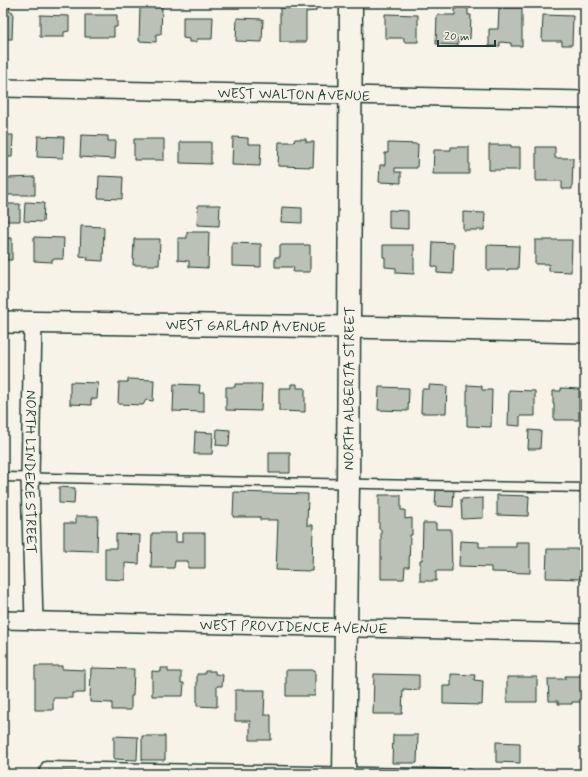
<svg xmlns="http://www.w3.org/2000/svg" width="588" height="777" font-family="Mynerve,sans-serif">
<style>
.building{fill:#bbc1b6;stroke:#1f3d34}
.lines{fill:none;stroke-linecap:round;stroke-linejoin:round}
.service-casing{stroke:#1f3d34;stroke-width:11}
.minor-casing{stroke:#1f3d34;stroke-width:20}
.tertiary-casing{stroke:#1f3d34;stroke-width:24}
.secondary-casing{stroke:#1f3d34;stroke-width:25}
.service{stroke:#f7f3e8;stroke-width:8}
.minor{stroke:#f7f3e8;stroke-width:17}
.tertiary{stroke:#f7f3e8;stroke-width:21}
.secondary{stroke:#f7f3e8;stroke-width:22}
.labels{text-anchor:middle;stroke-width:4;stroke-linejoin:round;paint-order:stroke}
.street-label{font-size:14px;fill:#1f3d34;stroke:#f7f3e8}
</style>
<rect width="100%" height="100%" fill="#f7f3e8"/>
<filter id="ink" filterUnits="userSpaceOnUse"><feTurbulence type="fractalNoise" baseFrequency=".025" numOctaves="2"/><feDisplacementMap in="SourceGraphic" scale="8" xChannelSelector="R" yChannelSelector="G"/><feConvolveMatrix kernelMatrix="1 2 1 2 8 2 1 2 1" color-interpolation-filters="sRGB"/></filter>
<g filter="url(#ink)">
<path class="building" d="M3 3H10L9 11 13 12 12 39H3Z
M298 3H316V11L306 12V42H280V8H298Z
M140 7H162L161 34H156V42L139 41Z
M455 7 468 8V15H471L470 39 458 38V45L436 44 437 15H455Z
M499 8H522V46H511V43L500 42V46H489V29H498Z
M385 14 418 15V42H404V38H385Z
M40 15 69 16V31L64 32V37H40Z
M85 15H117V27H114V37H85Z
M543 15 573 16 572 45H562V41H542Z
M183 17H213L212 39H197V42H189V39L183 38Z
M237 18 263 19 262 42 236 41Z
M3 135H13L12 157H3Z
M81 135 108 136V141H116L115 159 80 157Z
M38 136 64 137 63 158 37 157Z
M233 137 248 138V144H261L260 166 232 165Z
M134 139H164V160H134Z
M295 139H306V142H314L313 167 278 166 279 142H294Z
M180 142H211V164L180 163Z
M388 143 418 144 417 168H395V172H401V183L379 182 380 165H385V153H388Z
M489 145H511V147H520V170H489Z
M451 147H469V174H433L434 150H451Z
M536 147H555V158H573L572 189H562V181H536Z
M99 176 123 177 122 199 98 198Z
M35 177V195H7V178Z
M25 202 44 203 43 222 24 221Z
M5 204H20V221H6Z
M198 205H220L219 226 197 225Z
M282 207 302 208V223L281 222Z
M389 210 408 211V229L389 228Z
M463 212 485 213 484 230H463Z
M81 226 104 227 103 261 87 260 88 257 80 256Z
M187 232H209L208 268 189 267V261L178 260V238H187Z
M34 237 64 238 63 259H52V262L34 261Z
M3 238H12V260H3Z
M134 239H160L159 265H133Z
M535 240H572L571 272 549 271V264H535Z
M433 242 454 243 453 274 437 273V267L432 266Z
M232 243 261 244V267L232 266Z
M280 245H310V272H293L294 267H275V257H280Z
M383 245H414V274L396 273V268L385 267V257H383Z
M487 245 519 246 518 269H508V270H487Z
M128 379 154 380 153 401 146 400 143 405 118 404 119 382H128Z
M70 382 98 383 97 399H91V405L70 404Z
M174 384 200 385 199 393H204V412L173 411Z
M235 384H262L261 411 226 410V387H235Z
M291 384H297V388H305V412L279 411V388H291Z
M429 385 447 386 446 413H421L422 389H429Z
M467 385 482 386V390H492L491 427 467 426Z
M379 387 409 388 408 411 378 410Z
M561 388 579 389V420H554V404H553V391H561Z
M509 390 535 391V416H520V426L508 425Z
M217 429 230 430 229 446 216 445Z
M529 430 541 431 540 449H528Z
M195 432 213 433 212 454H194Z
M269 452H290V473H269Z
M59 487 75 488 74 504 59 503Z
M436 490H454L453 507 435 506Z
M234 492 308 494 307 525H313L312 571 276 570 278 520H260V517H233Z
M379 495H401V510H405V519L412 518V535H410L409 567H405L404 579H381V529H379Z
M497 495 529 496 528 516 497 515Z
M483 498V518L462 519 461 499Z
M76 516H98L97 551 64 550V523H76Z
M423 523H436V529H451L452 571H436V581H420V560H422Z
M152 533H176V542H182V533H205V568H188V561H175L174 568H151Z
M116 534 140 535 139 564 125 563V580L105 579V548H116Z
M3 539H5L4 564H3Z
M460 541 479 542V547H516V542H530V573L491 572V567L459 566Z
M547 549H581V579L546 578Z
M35 666H62V669L85 670V693H72V698H53V710H35Z
M91 668 134 669 133 696H131V710H112V703L90 702Z
M161 668H168V672H181V683H184L183 696H152V671L161 672Z
M286 670H315V696H286Z
M205 671H215V674L223 675 222 686H217V707L197 706V674H205Z
M374 674 419 675V690L403 689 402 714H373Z
M451 674 475 675 474 680 483 681 482 705 443 704V686H451Z
M565 676H585V702H572V704H558V701H549L548 679H565Z
M507 677H537V702H507Z
M235 690H265L264 715H271V740H250V721H235Z
M393 735H418L417 763H392Z
M114 736 138 737 137 760 114 759Z
M142 736H165V760H142Z
M496 742 520 743V763L496 762Z"/>
<g class="lines">
<g class="service-casing">
<path id="service" d="M3 477 585 488
M43 774 46 766 470 774"/>
</g>
<g class="minor-casing">
<g id="minor">
<path id="s1" d="M3 88 585 100"/>
<path id="s2" d="M33 322 30 478 34 621"/>
<path id="s3" d="M3 620 585 633"/>
</g>
</g>
<g class="tertiary-casing">
<g id="tertiary">
<path id="s4" d="M3 322 349 327 585 332"/>
</g>
</g>
<g class="secondary-casing">
<g id="secondary">
<path id="s5" d="M344 774 348 484 351 3"/>
</g>
</g>
<use href="#service" class="service"/>
<use href="#minor" class="minor"/>
<use href="#tertiary" class="tertiary"/>
<use href="#secondary" class="secondary"/>
</g>
</g>
<g class="labels">
<g class="street-label">
<text dy="5" stroke="none"><textPath href="#s1" startOffset="291">WEST WALTON AVENUE</textPath></text>
<text dy="5" stroke="none"><textPath href="#s4" startOffset="243">WEST GARLAND AVENUE</textPath></text>
<text dy="5" stroke="none"><textPath href="#s5" startOffset="386">NORTH ALBERTA STREET</textPath></text>
<text dy="5" stroke="none"><textPath href="#s2" startOffset="150">NORTH LINDEKE STREET</textPath></text>
<text dy="5" stroke="none"><textPath href="#s3" startOffset="291">WEST PROVIDENCE AVENUE</textPath></text>
</g>
</g>
<rect width="588" height="777" fill="none" stroke="#f7f3e8" stroke-width="16"/>
<rect x="8" y="8" width="572" height="761" fill="none" stroke="#1f3d34" stroke-width="1.5" filter="url(#ink)"/>
<path d="M438 40v6h57v-6" fill="none" stroke="#1f3d34" stroke-width="2"/>
<text x="444" y="40" font-size="12" fill="#1f3d34" stroke="#f7f3e8" stroke-width="3" paint-order="stroke">20 m</text>
</svg>
